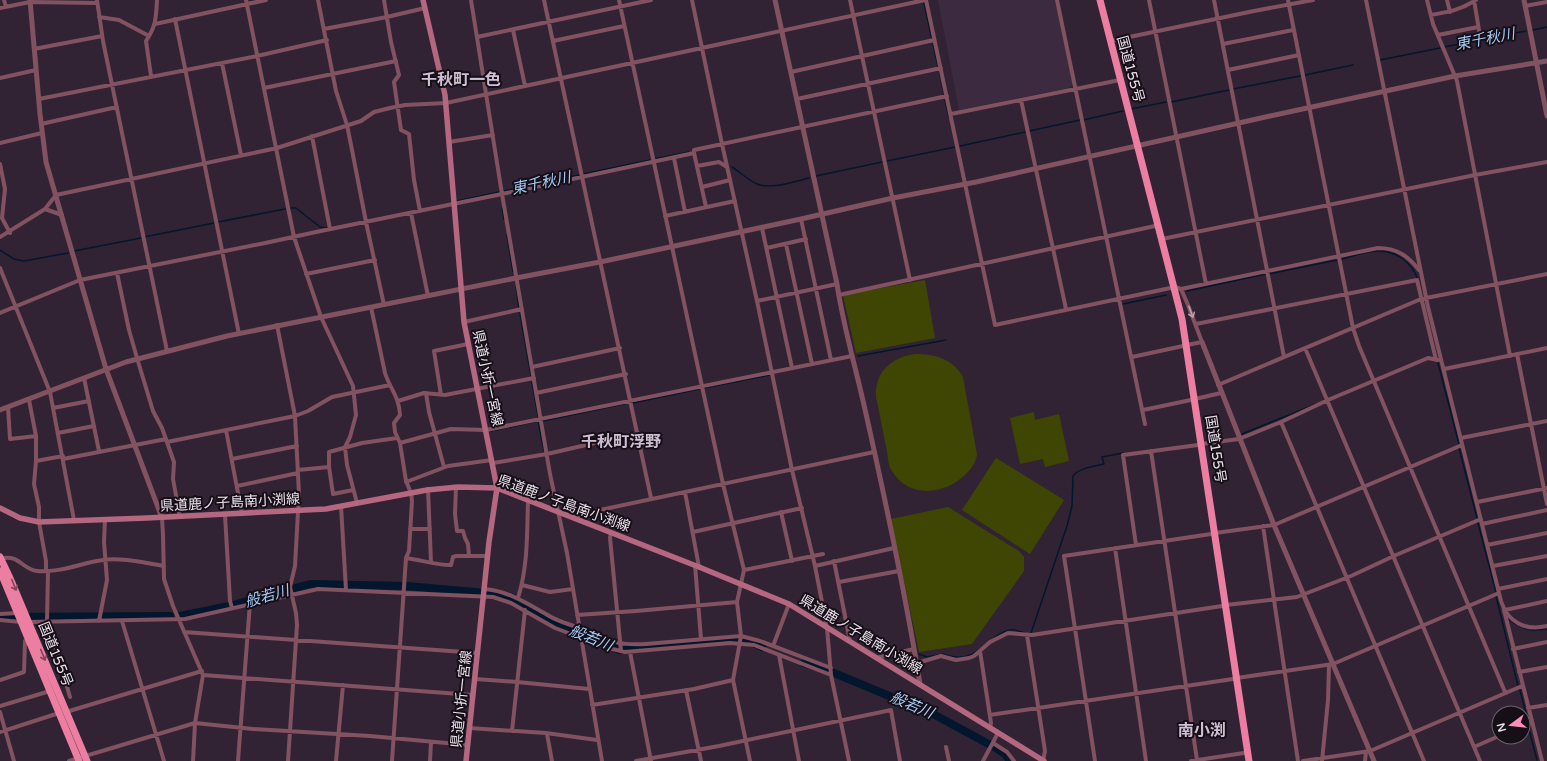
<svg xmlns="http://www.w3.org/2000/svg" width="1547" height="761" font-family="'Varela Round','Noto Sans JP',sans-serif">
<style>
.built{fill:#3c2a41}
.grass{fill:#3f4604}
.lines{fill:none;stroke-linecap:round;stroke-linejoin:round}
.stream{stroke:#02172e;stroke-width:1.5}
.river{stroke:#02172e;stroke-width:8}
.minor{stroke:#825260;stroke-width:4}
.tertiary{stroke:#825260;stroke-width:5}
.secondary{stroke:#b4677f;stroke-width:5.5}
.trunk{stroke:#eb7ea1;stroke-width:7}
.oneway{stroke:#bba0ad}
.oneway2{stroke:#80465c}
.labels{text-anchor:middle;stroke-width:4;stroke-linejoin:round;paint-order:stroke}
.street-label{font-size:14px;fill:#eae0ec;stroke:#160f17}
.water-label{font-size:15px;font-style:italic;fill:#a5cbf5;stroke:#160f17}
.quarter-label{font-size:16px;font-weight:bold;fill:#d0bed4;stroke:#160f17}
</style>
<rect width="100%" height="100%" fill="#312334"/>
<path class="built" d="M938 0H1055L1073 84 1068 88 959 110Z"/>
<path class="grass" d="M925 280 935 338 856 353 843 295Z
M915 354C935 354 953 359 963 377L977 454C976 462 972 468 966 474 945 495 909 499 892 471 888 466 888 457 887 451 883 433 880 415 876 397 875 371 891 358 915 354Z
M1034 412 1035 420 1059 414 1069 461 1045 467 1043 459 1020 464 1010 418Z
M996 458 1064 500 1030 554 962 510Z
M948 507 1019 551 1024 557V571L972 644 919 652 891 519Z"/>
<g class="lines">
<path class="stream" d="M924 3 932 39
M1533 30 1547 27
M933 44 938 66
M1444 47 1526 31
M1380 60 1440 48
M939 70 944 94
M1305 75 1353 65
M1233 89 1300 76
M945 100 949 117
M1171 102 1229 90
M1131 109 1166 102
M1083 120 1123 111
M1029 131 1080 120
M960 146 1025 132
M654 159 689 152
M887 161 955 147
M732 167C740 172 748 180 757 184 771 190 796 181 809 178
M583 174 650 160
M816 176 882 162
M503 191 579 175
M457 201 499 192
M289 208H296L320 227 327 228
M502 208 504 219
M218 222 285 209
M507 235 513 272
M144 237 214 223
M0 250 14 259 24 261 68 253
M74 251 141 238
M1342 259C1353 256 1366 251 1378 251 1396 251 1412 262 1418 280
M1269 274 1337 260
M516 287 519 308
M1187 291 1266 274
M1123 304 1166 295
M520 313 531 376
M858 356 946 340
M1438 363 1459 444
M532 382 538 416
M704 388 770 375
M633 403 699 389
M543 421 628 403
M491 431 538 421 544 451
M1242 434 1316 404
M1459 448 1477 518
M1478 523 1496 592
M1496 596 1518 686
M1508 619C1522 629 1530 632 1547 629
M1031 633 1067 526 1072 506 1073 476C1079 468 1094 466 1104 464L1102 457 1123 453
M919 654 927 657 938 655
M942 654C948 655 955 658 961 657 979 657 992 633 1010 630 1014 629 1021 632 1025 633
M1520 690 1528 722
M1528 726 1537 760"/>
<path class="river" d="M180 616 229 606 310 584 407 586 497 594 511 597 560 626 619 650 730 640 751 642 762 647
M0 617 170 616
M804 663 834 673 935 715 996 748 1006 755 1010 761"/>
<path class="minor" d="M4 0 6 7
M97 0 103 41 167 351
M246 0 294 237 321 317 353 386 356 415 350 437 345 447 347 465 357 503
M318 0 336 91 347 125 352 150 366 222 384 305
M384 0 391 42 399 75 394 82 401 130 409 134 414 180 420 211
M471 0 502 194 550 474 567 553 602 761
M544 0 651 498
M619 0 723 484 744 570 737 602 741 636 733 680 750 761
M692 0 722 144 757 301 792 470 815 566 827 628 831 675 849 761
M850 0 910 280
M926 0 995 325 1175 287 1181 289 1188 305 1202 342 1187 345
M1057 0 1145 424
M1149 0 1206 284
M1214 0 1284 357
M1288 0 1353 328 1359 346 1505 692
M1366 0 1428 307 1501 601C1508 623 1526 631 1547 626
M1427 0 1433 24 1457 81 1510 356
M1447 0 1450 12
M1474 0 1480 36
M1525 6 1547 2
M0 8 30 2 97 3
M1431 15C1449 12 1460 10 1476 0
M99 17 119 20 149 36
M175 19 239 334
M155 24 266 0
M324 29 387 17 425 8
M513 30 525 86
M1438 35 1478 27
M477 37 651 0
M553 41 624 26
M1110 41 1254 11 1313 0
M1223 44 1293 30
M34 49 102 36
M222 63 241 155
M1228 70 1299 55
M791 72 934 40
M151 76 146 41C156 26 156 18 157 0
M0 78 36 70
M264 88 396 61
M39 99 257 56 327 40
M797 99 941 68
M1021 100 1066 309
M951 114 1120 80
M41 124 117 107
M312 136 330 229
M449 142 493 135
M0 143 42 133
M694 153 706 207
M674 158 685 212
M0 164 5 189 2 218 10 233
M697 166 719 162 727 167
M702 187 730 180
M45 209 62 215
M411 213 428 296
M665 216 735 201
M801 219 831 360
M762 228 792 368
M0 237 45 209 56 195 277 148 361 121 374 112 390 108 405 105 446 103 925 0
M1162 239 1475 175 1547 162
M786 244 812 364
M767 248 806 239
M0 268 50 392 74 520
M117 273 129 330 137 358 153 411 162 428 174 462 173 479 180 517
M306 274 375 260
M1181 289 1378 248C1397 248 1408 256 1419 270
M839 295 1155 226
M757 301 837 284
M371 307 385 373C390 389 399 396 400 415L394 423 395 432 400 443 406 481 411 493 412 501 409 551 406 558 392 761
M0 313 80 280 270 242 316 232 502 194 694 153V150L947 96
M464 322 522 309
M1196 324 1417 280 1436 360
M277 325 295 416 299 494 295 566 290 587 296 613 297 625 288 761
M1305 348 1480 761
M1517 354 1547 504
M1132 357 1183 346
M532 367 620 348
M1444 369 1547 348
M84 378 99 451
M1218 385 1421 299 1547 274
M426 393 429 412 444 467
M536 393 626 374
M441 395 434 351 468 344
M1195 399 1221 393
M29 400 36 436V461L34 484 39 507V522L46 561V571
M398 401 424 393 445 395 534 378
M8 407 10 439 36 436
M53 408 89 401
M1143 410 1191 400
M1281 422 1424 761
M226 430 242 514
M58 433 94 426
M1461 438 1547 421
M167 442 295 416 308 411 332 397 390 385
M400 443 451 429 486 430 852 356
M1201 444 1239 439 1281 422 1328 400 1428 358 1438 360
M1151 451 1197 760
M63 459 166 439
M232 459 297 446
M36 461 63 456
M493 463 547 454 638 433
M298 470 329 467
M406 482 448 466 492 460
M237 486 298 473
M456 487 455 514 457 531H463L465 538 468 544 469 556
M428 489 431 562
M353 490 333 494 329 467V452L362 443 397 438
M685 492 699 567
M1477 502 1547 488
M341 506 346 590
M781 512 792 561
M225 515 230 601 232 608
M162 518 163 535 164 579 173 606 203 675 195 723 193 761
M574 518 581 514 874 452
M1482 524 1547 510
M1263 526 1298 761
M410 529H430
M693 532 802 508
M611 533 610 538 621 651
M1215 533 1274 525 1462 445
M1136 545 1123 455 1198 445
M1487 545 1547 533
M1115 548 1146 761
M406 558C421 560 436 565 451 565L453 557 456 556H488
M1 559C18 553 23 570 37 571 60 573 81 563 103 560 120 557 146 563 164 566
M834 561 850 641
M695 565 701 639
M815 566 894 548
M1493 566 1547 556
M744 570 823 554
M839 582 899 571
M522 585 550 592 573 589
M484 589C510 591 529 605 551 617 560 622 569 624 579 628 607 639 614 646 646 644L741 636 760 641 831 668
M1498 589 1547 579
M518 598C528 566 527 534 528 500
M1226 605 1297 597 1351 576 1396 555 1481 519
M1504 610 1542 761
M1505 610 1547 601
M0 614 18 613
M577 615 636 611 737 602
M0 620 21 622
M47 621 48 571
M48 621 70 697
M99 621 107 580 104 542 105 519
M122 621 164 761
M29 622 185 619 318 589 493 597 511 603 555 628 608 648 625 652 730 643 754 645 831 675
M184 632 478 653
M1027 635 1045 751 1043 761
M773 646 789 604
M1513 649 1547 642
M980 651 991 723 990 728
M630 652 651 761
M779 655 799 761
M876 658 914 649
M917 663 941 656 956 660 969 658 974 656 990 642 1008 633 1032 635 1222 606
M1519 672 1547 667
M203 675 473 695
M1237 678 1333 664 1499 593
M475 679 517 682 589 689
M0 680 24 672 25 641
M686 690 701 761
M592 705 694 689 733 680
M0 706 50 691
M1528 708 1547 705
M0 712 14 761
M66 712 202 671
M990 715 1233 679
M1523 725 1532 722
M469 728 546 733 597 740
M512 731 525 610
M0 732 59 713
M547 734 552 761
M993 743 1007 752 1014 761
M946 747 949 761
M1474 747 1499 736
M69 761 195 723 253 729 370 736 468 745
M238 761 250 603
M336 761 343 685
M430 761 431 742
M636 761 719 746 891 710 900 761
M983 761 998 733
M1095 761 1064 556 1211 534
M1191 761 1244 753
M1303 761 1370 751 1522 686
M1322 761 1328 700 1329 665
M1365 761 1366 752"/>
<path class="tertiary" d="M30 0 40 114 46 162 106 369 162 518
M775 0 837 284C843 325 855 365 864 405 885 498 905 591 920 684
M1524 0 1547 116
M1202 342 1274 525 1374 761
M0 410 126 362 227 336 516 278 600 262 801 219 893 198 976 182 1270 116 1455 76 1547 61"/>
<path class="secondary" d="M423 0 445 95 464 322 497 488 489 542 466 761
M0 508 20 518 39 522 147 518 326 509 427 490 458 487 497 488 699 567 789 604 1044 761"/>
<path class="trunk" d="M1100 0 1182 319 1249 761
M0 557 10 578 87 761
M0 571 79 761"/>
</g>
<defs><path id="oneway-shaft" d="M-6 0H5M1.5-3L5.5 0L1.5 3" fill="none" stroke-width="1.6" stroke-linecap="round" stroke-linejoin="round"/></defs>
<use class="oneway" href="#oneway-shaft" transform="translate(1191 312) rotate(70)"/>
<g class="oneway2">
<use href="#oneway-shaft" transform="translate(14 585) rotate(68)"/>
<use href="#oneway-shaft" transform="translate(43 655) rotate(68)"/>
</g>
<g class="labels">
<g class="street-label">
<text transform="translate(1131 69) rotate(75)" y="5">国道155号</text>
<text transform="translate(488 378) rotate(78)" y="5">県道小折一宮線</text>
<text transform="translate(1216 449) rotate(81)" y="5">国道155号</text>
<text transform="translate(230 502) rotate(-3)" y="5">県道鹿ノ子島南小渕線</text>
<text transform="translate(564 503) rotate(20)" y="5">県道鹿ノ子島南小渕線</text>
<text transform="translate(861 634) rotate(31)" y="5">県道鹿ノ子島南小渕線</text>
<text transform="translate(56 654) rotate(68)" y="5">国道155号</text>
<text transform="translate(461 699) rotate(-84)" y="5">県道小折一宮線</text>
</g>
<g class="water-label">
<text transform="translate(1485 39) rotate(-11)" y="5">東千秋川</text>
<text transform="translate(541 183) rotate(-12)" y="5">東千秋川</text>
<text transform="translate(267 596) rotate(-16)" y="5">般若川</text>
<text transform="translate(591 638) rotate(22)" y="5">般若川</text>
<text transform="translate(912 705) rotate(23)" y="5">般若川</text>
</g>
<g class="quarter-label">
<text x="461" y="85">千秋町一色</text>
<text x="621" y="447">千秋町浮野</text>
<text x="1202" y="736">南小渕</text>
</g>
</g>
<g transform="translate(1511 725) rotate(255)"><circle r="19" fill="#160f17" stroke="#6b636c"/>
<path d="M0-3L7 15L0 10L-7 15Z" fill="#ff8eba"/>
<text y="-6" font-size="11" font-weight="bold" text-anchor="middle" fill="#eae0ec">N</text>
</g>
</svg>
